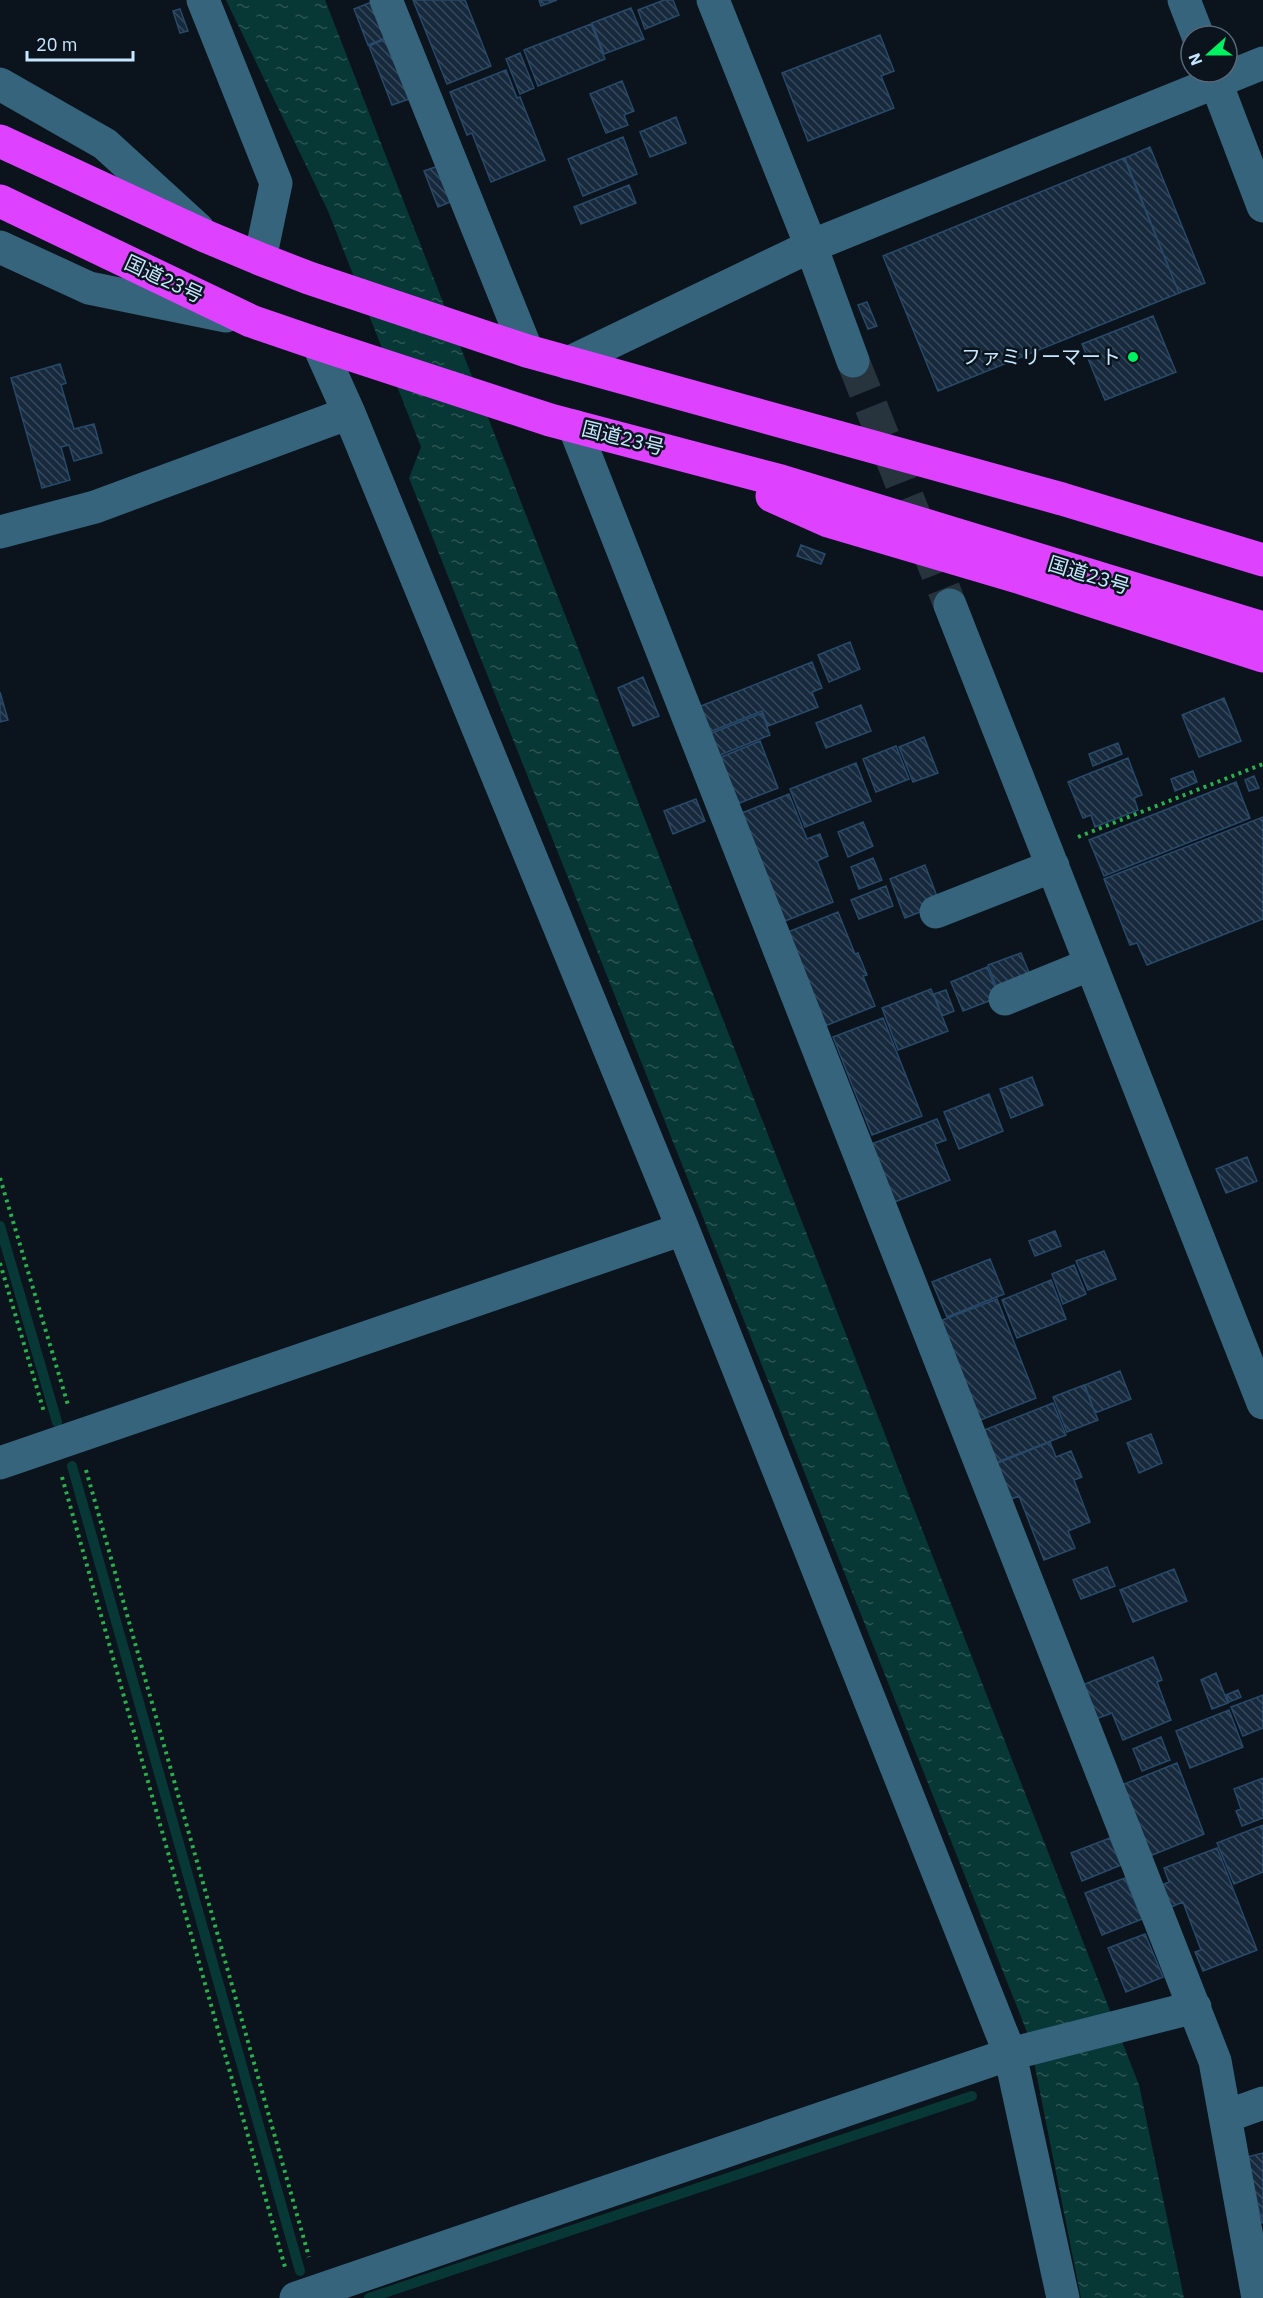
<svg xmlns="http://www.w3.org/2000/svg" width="1263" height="2298" font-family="'IBM Plex Sans','Noto Sans JP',sans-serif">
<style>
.water{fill:url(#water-ripples)}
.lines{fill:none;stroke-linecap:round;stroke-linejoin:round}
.stream{stroke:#083835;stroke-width:10}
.building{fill:url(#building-back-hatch);stroke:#284969;stroke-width:1.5}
.minor-tunnel{stroke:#27343e;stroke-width:33;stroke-dasharray:33 16;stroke-linecap:butt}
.path{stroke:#2bae4b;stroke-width:4;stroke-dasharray:3 4.5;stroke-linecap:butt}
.minor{stroke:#35647c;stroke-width:33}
.highway{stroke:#de41ff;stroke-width:33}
.poi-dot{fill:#00f161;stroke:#0b141c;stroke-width:2}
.labels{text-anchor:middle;stroke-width:5;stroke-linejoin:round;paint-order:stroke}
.street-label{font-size:20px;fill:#c6e7ff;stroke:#0b141c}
.poi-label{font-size:20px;fill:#c6e7ff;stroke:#0b141c;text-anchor:end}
</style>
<defs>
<pattern id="water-ripples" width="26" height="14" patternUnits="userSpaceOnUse" patternTransform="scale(1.5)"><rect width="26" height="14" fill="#083835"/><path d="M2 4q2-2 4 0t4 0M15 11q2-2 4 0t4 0" fill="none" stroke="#2a5553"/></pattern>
<pattern id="building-back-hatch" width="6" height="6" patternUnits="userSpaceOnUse" patternTransform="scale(1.5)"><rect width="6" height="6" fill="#172a3d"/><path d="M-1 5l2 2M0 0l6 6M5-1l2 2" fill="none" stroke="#37495a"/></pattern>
</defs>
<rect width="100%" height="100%" fill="#0b141c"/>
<path class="water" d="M226 0H325L1139 2085 1184 2298H1081L1029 2037 409 478 421 447 328 211Z"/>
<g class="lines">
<path class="stream" d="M0 1226 57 1422
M72 1466 300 2271
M369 2298 972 2096"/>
</g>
<path class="building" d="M413 0H465L491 66 447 84Z
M539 0H557L541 6Z
M664 0H673L679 15 645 29 638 10Z
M374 1 388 37 368 45 354 9Z
M631 8 644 39 604 54 592 23Z
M180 9 188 31 180 33 173 11Z
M591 24 605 59 538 86 524 50Z
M880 35 894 71 881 76 894 108 808 141 782 73Z
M388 38 412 98 392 105 369 46Z
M520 53 534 88 520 94 506 59Z
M506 70 517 98 520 97 545 160 491 182 472 133 467 135 450 92Z
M622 81 634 111 624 115 628 125 606 133 590 94Z
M676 117 686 143 650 157 640 132Z
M623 137 637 174 583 196 568 159Z
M1150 147 1205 283 1179 293 1125 158Z
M1124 158 1179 293 938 391 883 256Z
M441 165 455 200 438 207 424 171Z
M629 185 636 203 581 224 574 207Z
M867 302 877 326 868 329 858 305Z
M1153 316 1176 372 1105 400 1082 344Z
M60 364 66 383 61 385 74 429 94 424 102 453 74 461 69 445 61 447 70 480 42 488 11 378Z
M801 545 825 554 821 564 797 556Z
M850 642 860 669 829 682 818 655Z
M812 662 822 688 812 692 818 707 768 726 762 711 707 733 696 708Z
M643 677 659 716 633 726 618 688Z
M0 692 8 720 0 722Z
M1224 698 1241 741 1199 757 1182 715Z
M861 705 871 731 826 748 816 723Z
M762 713 770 735 715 757 707 735Z
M924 737 938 773 913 782 899 747Z
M760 741 778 788 737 804 719 758Z
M1118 743 1122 754 1093 766 1089 754Z
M896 746 909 779 876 792 863 759Z
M1128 758 1142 795 1134 798 1138 810 1095 827 1091 815 1083 818 1068 782Z
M856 763 871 801 805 827 790 789Z
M1193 771 1197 782 1175 791 1171 779Z
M1254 776 1259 788 1249 791 1245 780Z
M1236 782 1250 818 1104 876 1089 840Z
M789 794 807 839 820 834 828 856 817 861 833 902 780 923 737 815Z
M696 799 705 821 673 834 664 811Z
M1263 817V919L1147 965 1137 943 1130 945 1104 879Z
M863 822 873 846 848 857 838 832Z
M873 858 882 880 859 889 851 867Z
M925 865 940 904 905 918 890 879Z
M886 886 893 906 859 919 851 900Z
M838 912 855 954 858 953 867 975 863 976 875 1006 820 1028 783 934Z
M1021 953 1030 975 997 988 988 965Z
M987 967 999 997 963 1011 951 982Z
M931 989 948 1031 898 1050 882 1008Z
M946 990 954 1011 942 1016 934 994Z
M883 1018 922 1116 872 1135 833 1037Z
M1032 1077 1043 1105 1011 1118 1000 1089Z
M989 1094 1003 1131 959 1149 944 1112Z
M937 1119 946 1140 935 1144 950 1180 892 1203 869 1145Z
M1247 1157 1257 1181 1226 1193 1216 1169Z
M1055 1231 1061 1246 1035 1256 1029 1241Z
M1104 1251 1116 1279 1088 1290 1076 1261Z
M990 1259 1004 1294 947 1317 932 1282Z
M1074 1265 1086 1294 1063 1304 1052 1274Z
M1051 1280 1066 1319 1017 1338 1002 1300Z
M997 1299 1036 1398 978 1421 935 1323Z
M1120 1371 1131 1399 1095 1413 1085 1385Z
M1084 1385 1098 1420 1067 1432 1053 1397Z
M1053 1403 1066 1435 995 1463 982 1431Z
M1151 1434 1162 1463 1139 1473 1127 1443Z
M1050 1442 1056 1457 1071 1451 1082 1477 1074 1480 1090 1522 1068 1531 1075 1548 1044 1560 1019 1496 1006 1501 993 1465Z
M1107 1567 1115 1586 1081 1599 1073 1580Z
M1174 1569 1187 1601 1133 1622 1120 1590Z
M1153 1657 1162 1680 1157 1682 1171 1720 1123 1740 1112 1713 1093 1720 1080 1686Z
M1216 1673 1228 1703 1212 1709 1201 1680Z
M1238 1690 1241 1697 1229 1702 1226 1695Z
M1263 1695V1728L1243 1736 1231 1707Z
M1229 1710 1243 1747 1190 1768 1176 1731Z
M1161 1737 1170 1760 1142 1771 1133 1749Z
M1177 1763 1204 1834 1150 1856 1122 1785Z
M1263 1778V1818L1242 1826 1236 1811 1241 1809 1234 1789Z
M1263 1825V1872L1234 1884 1217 1843Z
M1110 1838 1121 1865 1082 1881 1071 1853Z
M1217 1848 1257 1950 1203 1971 1195 1952 1201 1950 1183 1902 1171 1907 1162 1885 1169 1882 1164 1868Z
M1125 1878 1142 1919 1102 1935 1085 1893Z
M1145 1934 1163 1977 1126 1992 1108 1948Z
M1263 2153V2223H1262L1247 2157Z"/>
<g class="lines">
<path class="minor-tunnel" d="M853 361 950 605"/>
<path class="path" d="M1078 837 1263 764
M0 1178 68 1405
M0 1263 44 1412
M86 1470 309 2257
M62 1477 285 2267"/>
<path class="minor" d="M203 0 276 183 260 259
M386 0 527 351
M713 0 811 246 853 361
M1184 0 1198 36
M1212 72 1263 206
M0 84 105 144 198 229
M0 247 89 288 226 316
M318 344 349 413 683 1229 1010 2054 1063 2298
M568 363 811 246 1263 63
M574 426 1215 2061 1258 2298
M0 532 95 507 349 413
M950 605 1263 1403
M936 912 1053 866
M1005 999 1091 964
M0 1463 683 1229
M1227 2116 1263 2103
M296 2298 1010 2054 1195 2007"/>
<path class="highway" d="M0 141 205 236 260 259 309 278 527 351 1062 499 1263 560
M0 201 251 321 318 344 550 420 781 481 1263 628
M772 496 828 521 1021 578 1263 656"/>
</g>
<circle class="poi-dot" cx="1133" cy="357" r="6"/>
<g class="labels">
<g class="street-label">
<text transform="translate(164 279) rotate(25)" y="7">国道23号</text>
<text transform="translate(623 438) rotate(14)" y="7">国道23号</text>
<text transform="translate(1089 575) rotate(17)" y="7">国道23号</text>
</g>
<g class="poi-label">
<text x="1121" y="364">ファミリーマート</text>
</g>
</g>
<g transform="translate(1209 54) rotate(249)"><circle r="28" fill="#0b141c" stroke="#566877" stroke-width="1.5"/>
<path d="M0-4.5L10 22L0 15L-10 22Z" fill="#00f161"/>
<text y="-9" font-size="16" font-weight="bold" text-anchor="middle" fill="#c6e7ff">N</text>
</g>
<path d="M27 51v9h106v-9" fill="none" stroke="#c6e7ff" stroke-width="3"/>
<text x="36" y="51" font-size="18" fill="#c6e7ff" stroke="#0b141c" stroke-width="4.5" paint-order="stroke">20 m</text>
</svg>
